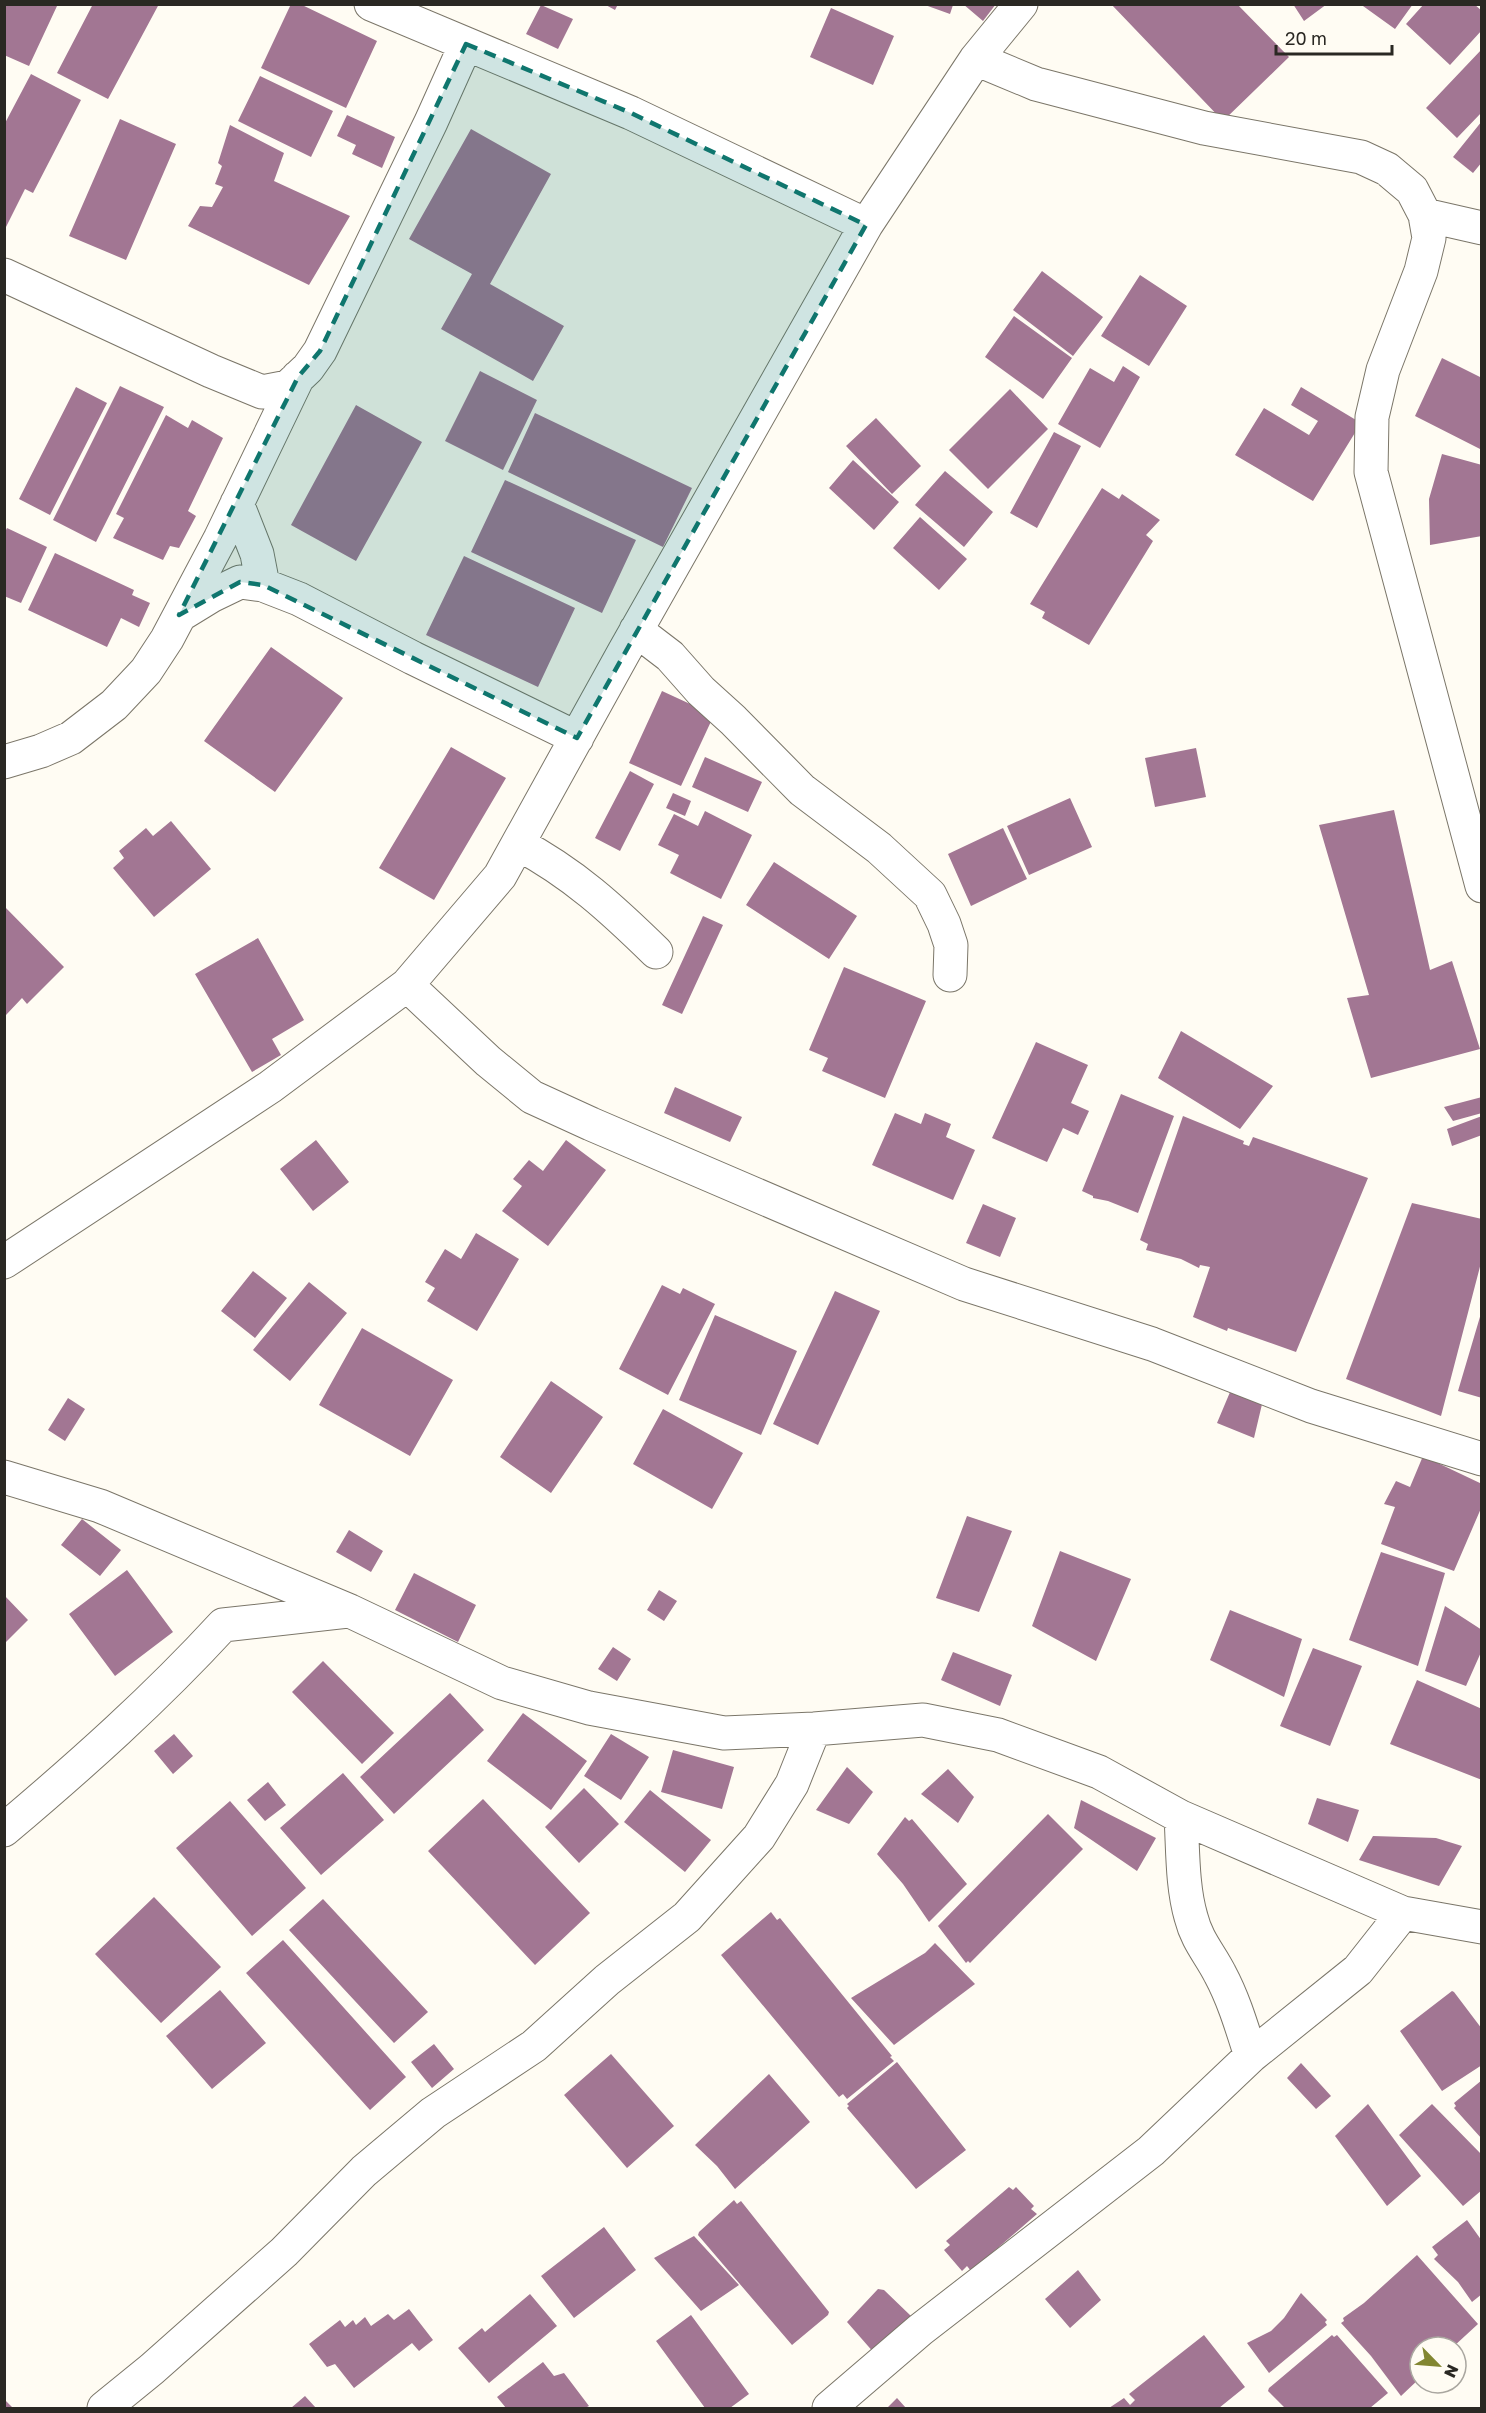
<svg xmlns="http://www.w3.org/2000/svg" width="1486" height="2413" font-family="'Golos Text',sans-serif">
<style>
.building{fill:#a27693}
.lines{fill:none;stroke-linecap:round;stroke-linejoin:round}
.street-casing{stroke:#7b7669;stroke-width:35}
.street{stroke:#fff;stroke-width:33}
.marked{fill:#0f766e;fill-opacity:0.2;stroke:#0f766e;stroke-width:4.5;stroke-dasharray:12 8;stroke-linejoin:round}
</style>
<rect width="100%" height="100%" fill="#fffcf3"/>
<path class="building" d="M4 4 57 6 29 66 4 55Z
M93 4H159L108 99 57 73Z
M291 4H300L377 41 346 108 261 68Z
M604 4H618L615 10Z
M963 4H996L983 21Z
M1111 4H1237L1289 57 1223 121Z
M1293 4H1327L1304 21Z
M1365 4H1413L1395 29 1363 6Z
M1424 4H1474L1482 11V30L1450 65 1406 24Z
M541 5 573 19 558 49 526 34Z
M925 5H953L950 14Z
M831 8 894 36 873 85 810 57Z
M1482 49V112L1457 138 1426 108Z
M31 74 81 100 33 193 25 189 4 231V125Z
M260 76 333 111 311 157 238 121Z
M347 115 395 137 382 168 352 154 356 145 337 136Z
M120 119 176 144 126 260 69 236Z
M1482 121V162L1473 173 1453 157Z
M230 125 284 153 274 181 350 216 309 285 188 226 200 206 212 207 223 187 215 184 222 166 218 163Z
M471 129 551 174 490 284 564 326 533 381 441 329 472 274 409 239Z
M1042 271 1103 317 1073 356 1013 310Z
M1140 275 1187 306 1149 366 1101 336Z
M1014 316 1072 358 1043 399 985 357Z
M1442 358 1482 378V450L1415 416Z
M1123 366 1140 377 1100 448 1058 424 1090 368 1114 382Z
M480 371 537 400 503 470 445 441Z
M120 386 164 407 96 542 53 520Z
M76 387 107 403 50 515 19 499Z
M1301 387 1361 423 1313 501 1235 455 1264 408 1309 435 1318 421 1291 405Z
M1010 389 1048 429 988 489 949 450Z
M356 405 422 442 356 561 291 525Z
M535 413 692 488 663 547 508 472Z
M166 415 188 428 192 420 223 438 188 511 196 516 179 548 170 546 163 560 113 538 124 518 116 514Z
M876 418 921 466 892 494 846 446Z
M1054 432 1081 446 1037 528 1010 513Z
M1442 454 1482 465V536L1430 545 1429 499Z
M853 460 899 502 874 530 829 488Z
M945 471 993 512 964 547 915 505Z
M505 480 636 540 602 613 471 552Z
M1102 488 1119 499 1122 494 1160 520 1146 535 1153 541 1089 645 1042 618 1045 612 1030 604Z
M920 517 967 559 939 590 893 548Z
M7 528 47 547 21 603 4 596V534Z
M55 553 134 590 132 595 150 603 139 627 121 618 107 647 28 610Z
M464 556 575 608 538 687 426 635Z
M271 647 343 698 275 792 204 741Z
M662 691 714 715 681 786 629 763Z
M451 747 506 778 434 900 379 868Z
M1196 748 1206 797 1155 807 1145 758Z
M705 757 762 782 748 812 692 787Z
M630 771 654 784 620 851 595 838Z
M673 793 691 801 685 816 666 808Z
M1070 798 1092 847 1029 875 1007 826Z
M1394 810 1430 970 1452 961 1480 1049 1371 1078 1347 998 1369 995 1319 825Z
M705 811 752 835 721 899 670 873 679 855 658 845 674 814 698 826Z
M171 821 211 869 154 917 113 868 124 858 119 851 146 828 153 836Z
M1003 828 1027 879 971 906 948 854Z
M774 862 857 916 829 959 746 905Z
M4 906 64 967 27 1004 22 998 6 1015Z
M703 916 723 925 682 1014 662 1005Z
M258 938 304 1020 272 1039 281 1055 252 1072 195 974Z
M844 967 926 1001 885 1098 822 1071 828 1058 809 1050Z
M1181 1031 1273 1086 1240 1129 1158 1078Z
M1036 1042 1088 1065 1071 1103 1089 1111 1078 1135 1063 1128 1047 1162 992 1138Z
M675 1087 742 1117 730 1142 664 1113Z
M1121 1094 1174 1116 1138 1213 1108 1201 1093 1198V1196L1082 1191Z
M1482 1097V1113L1453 1121 1444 1107Z
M895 1113 921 1124 925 1113 951 1124 946 1137 975 1150 953 1200 872 1165Z
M1183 1116 1244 1141 1243 1144 1249 1146 1253 1137 1368 1178 1296 1352 1228 1328 1227 1331 1193 1317 1210 1267 1200 1265 1199 1268 1181 1259 1146 1250 1148 1244 1140 1240Z
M1482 1116V1135L1452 1146 1447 1129Z
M316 1140 349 1182 313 1211 280 1169Z
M566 1140 606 1170 548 1246 502 1211 522 1186 513 1179 529 1160 543 1171Z
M1412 1203 1482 1219V1259L1441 1416 1346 1379Z
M983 1204 1016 1218 1000 1257 966 1243Z
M476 1233 519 1259 477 1331 427 1301 435 1288 425 1282 445 1249 461 1259Z
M253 1271 287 1298 255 1338 221 1311Z
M309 1282 347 1313 290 1381 253 1350Z
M662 1285 680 1294 683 1288 715 1304 668 1395 619 1369Z
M835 1291 880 1311 818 1445 773 1424Z
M1482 1310V1398L1458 1391Z
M715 1315 797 1351 761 1435 679 1400Z
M362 1328 453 1380 410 1456 319 1405Z
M551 1381 603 1417 551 1493 500 1457Z
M1233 1385 1263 1400 1254 1438 1217 1423Z
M68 1398 85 1409 65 1441 48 1430Z
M663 1409 743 1453 712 1509 633 1464Z
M1423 1456 1482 1484V1506L1454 1571 1381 1544 1395 1507 1384 1504 1396 1481 1410 1487Z
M967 1516 1012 1531 979 1612 936 1598Z
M82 1519 121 1550 100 1576 61 1545Z
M349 1530 383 1551 371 1572 336 1552Z
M1060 1551 1131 1579 1096 1661 1032 1626Z
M1381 1552 1445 1573 1418 1666 1349 1640Z
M127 1570 173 1632 115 1676 69 1614Z
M414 1573 476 1605 458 1642 395 1610Z
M659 1590 677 1601 664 1621 647 1610Z
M4 1595 28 1620 4 1644Z
M1445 1606 1482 1630V1650L1466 1686 1425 1671Z
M1230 1610 1302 1639 1284 1697 1210 1660Z
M613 1647 631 1659 617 1681 598 1669Z
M1313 1648 1362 1666 1330 1746 1280 1726Z
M953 1652 1012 1675 1000 1706 941 1680Z
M323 1661 394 1733 362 1764 292 1692Z
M1417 1680 1482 1709V1780L1390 1744Z
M450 1693 484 1730 394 1814 360 1777Z
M523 1713 587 1761 551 1810 487 1761Z
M174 1734 193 1756 173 1774 154 1751Z
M611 1734 649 1757 621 1800 584 1776Z
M673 1750 734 1767 722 1809 661 1792Z
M847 1767 873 1792 849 1824 816 1810Z
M948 1769 974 1797 958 1823 921 1794Z
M343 1773 384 1820 321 1875 280 1828Z
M268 1782 286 1805 265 1821 247 1800Z
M584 1788 619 1824 579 1863 545 1827Z
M650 1790 711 1840 685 1872 624 1822Z
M1317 1798 1359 1810 1348 1842 1308 1824Z
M483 1799 590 1913 535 1965 428 1851Z
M1081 1800 1156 1838 1137 1871 1074 1828Z
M230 1801 306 1888 252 1936 176 1848Z
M1048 1814 1083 1849 970 1963 968 1961 966 1963 938 1926Z
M905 1817 909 1821 912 1819 967 1884 929 1922 903 1884 877 1854Z
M1373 1836 1436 1838 1462 1846 1439 1886 1359 1860Z
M154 1897 221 1967 161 2023 95 1954Z
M323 1899 428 2012 394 2043 289 1930Z
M771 1912 777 1920 780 1918 892 2056 890 2057 894 2061 847 2099 843 2094 839 2097 721 1955Z
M283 1940 406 2077 370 2110 246 1973Z
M935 1943 975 1984 894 2045 851 1998 925 1953Z
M220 1990 266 2043 212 2089 166 2036Z
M1452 1991 1454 1992 1482 2029V2065L1442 2091 1400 2031Z
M434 2044 454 2069 432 2088 411 2062Z
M611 2054 674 2126 627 2168 564 2095Z
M897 2062 966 2150 916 2189 847 2108 849 2106 847 2104Z
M1301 2063 1331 2096 1316 2109 1287 2078Z
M769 2074 810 2122 735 2189 717 2166 695 2145Z
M1482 2080V2139L1454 2108 1456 2106 1454 2103Z
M1368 2104 1421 2176 1387 2206 1335 2136Z
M1432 2104 1482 2155V2190L1463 2206 1399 2135Z
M1009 2187 1013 2190 1016 2187 1034 2206 1031 2209 1037 2214 971 2271 967 2266 962 2271 944 2250 950 2245 946 2241Z
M734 2200 737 2204 741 2201 829 2312 828 2315 792 2345 698 2235 699 2232Z
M1467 2220 1482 2241V2294L1472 2302 1458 2282 1434 2259 1438 2255 1432 2247Z
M604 2227 636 2270 574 2318 541 2276Z
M694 2236 739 2285 701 2311 654 2258Z
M1417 2255 1478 2324 1453 2347H1420V2378L1401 2396 1371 2356 1341 2323 1344 2321 1343 2318 1364 2303Z
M1078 2270 1101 2300 1070 2328 1045 2299Z
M878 2289 884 2290 911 2316 875 2354 847 2322Z
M1301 2293 1327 2320 1325 2322 1327 2325 1269 2373 1247 2343 1271 2331 1284 2318Z
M530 2294 557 2326 489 2383 458 2348 482 2328 485 2332Z
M409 2309 433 2340 419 2351 412 2343 354 2388 335 2364 327 2367 309 2344 340 2320 345 2327 353 2320 356 2325 365 2317 371 2326 388 2314 394 2320Z
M691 2315 749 2394 730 2408H705L656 2341Z
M1204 2335 1245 2387 1219 2408H1109L1124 2398 1130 2405 1135 2400 1129 2394Z
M1332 2335 1334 2337 1337 2335 1388 2393 1370 2408H1285L1268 2391 1269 2388Z
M543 2362 554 2376 564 2373 589 2406 585 2408H506L497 2397Z
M305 2396 316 2408H291Z
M897 2398 906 2408H887Z
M4 2399 13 2408H4Z"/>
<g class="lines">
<g class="street-casing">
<path id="street" d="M371 4 631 113 866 225
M976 59 1036 84 1204 128 1361 157 1387 169 1412 190 1425 215 1429 238 1421 271 1383 370 1372 417 1371 472 1482 886
M1425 215 1482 228
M4 275 211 371 262 392 288 387 308 368 320 351 431 122 466 44
M237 503 257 554 263 585
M180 615 211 596 240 582 263 585 299 599 413 658 577 738
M636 630 670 656 701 691 733 720 802 790 879 848 930 895 944 924 951 945 950 975
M4 762 41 751 71 738 114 705 146 671 167 639 220 539 298 377
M518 844C573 873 612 909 656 952
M407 985 488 1061 532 1097 591 1124 964 1284 1152 1344 1311 1406 1482 1459
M4 1262 270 1087 407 985 500 876 624 652 866 225 976 59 1021 4
M4 1477 100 1506 350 1611 502 1683 589 1708 724 1733 814 1729 923 1720 998 1735 1099 1772 1181 1817 1403 1913 1482 1927
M1181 1817C1183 1850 1182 1886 1191 1917 1197 1941 1210 1954 1220 1974 1234 2000 1242 2028 1251 2056
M4 1830C81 1765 155 1699 223 1625L348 1611
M104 2408 152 2369 284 2252 364 2171 433 2113 534 2046 607 1980 687 1917 759 1837 792 1784 814 1729
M829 2408 920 2330 1151 2151 1251 2056 1358 1970 1403 1913"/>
</g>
<use href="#street" class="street"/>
</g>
<path class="marked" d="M466 44 631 113 866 225 577 738 263 585 240 582 179 615 298 377 320 351Z"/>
<rect width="1486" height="2413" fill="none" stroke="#2a2823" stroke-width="12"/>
<g transform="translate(1438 2365) rotate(115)"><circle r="28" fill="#fffcf3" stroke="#aaa7a0" stroke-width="1.5"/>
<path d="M0-4.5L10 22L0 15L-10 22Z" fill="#828631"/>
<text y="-9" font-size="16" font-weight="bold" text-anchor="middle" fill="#2a2823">N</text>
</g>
<path d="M1276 45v9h116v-9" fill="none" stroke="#2a2823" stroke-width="3"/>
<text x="1285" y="45" font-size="18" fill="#2a2823" stroke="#fffcf3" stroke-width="4.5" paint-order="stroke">20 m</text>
</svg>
